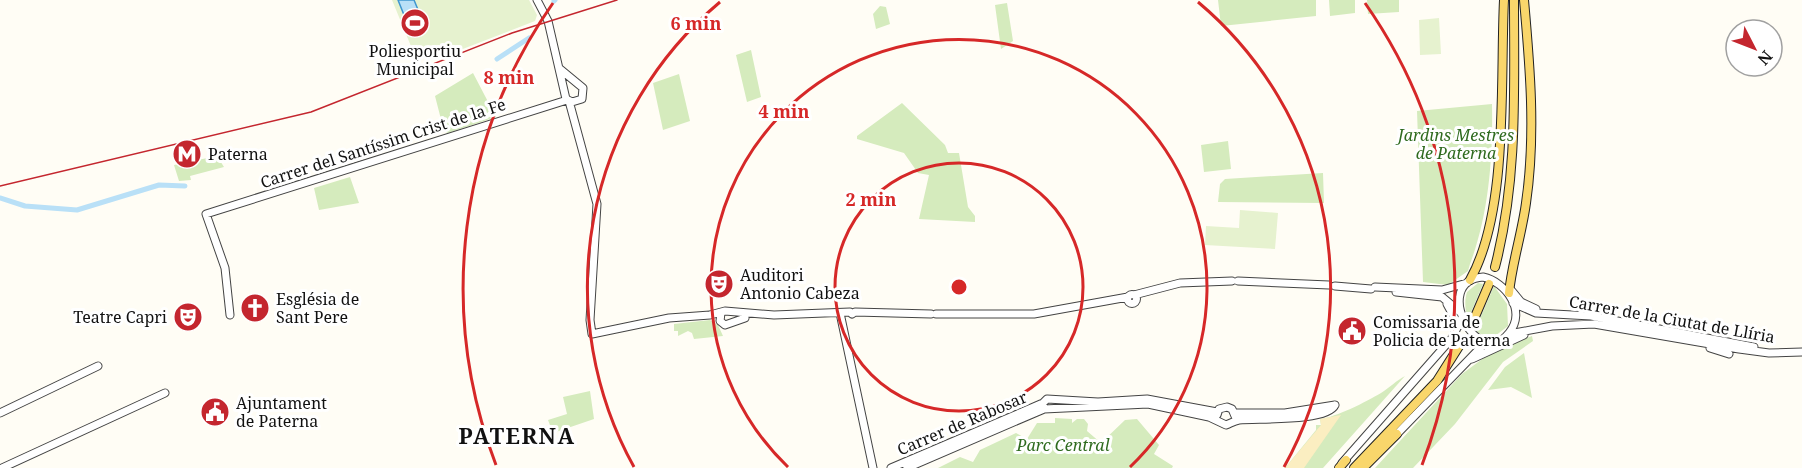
<svg xmlns="http://www.w3.org/2000/svg" width="1802" height="468" font-family="'Noto Serif',serif">
<style>
.green{fill:#d5ebbd}
.sand{fill:#fbeec1}
.pitch{fill:#e6f2cf}
.water{fill:#b9e0f7;stroke:#3f96cf;stroke-width:1.5}
.lines{fill:none;stroke-linecap:round;stroke-linejoin:round}
.canal{stroke:#b9e0f7;stroke-width:5}
.minor-casing{stroke:#444;stroke-width:9}
.major-casing{stroke:#222;stroke-width:10}
.minor{stroke:#fff;stroke-width:7}
.major{stroke:#f9d66b;stroke-width:8}
.rail{stroke:#c4262e;stroke-width:1.5}
.ring{fill:none;stroke:#d62828;stroke-width:3}
.labels{text-anchor:middle;stroke-width:6;stroke-linejoin:round;paint-order:stroke}
.poi-label{font-size:16px;fill:#111;stroke:#fff;text-anchor:start}
.park-label{font-size:16px;font-style:italic;fill:#2f6b1f;stroke:#fff}
.street-label{font-size:16px;fill:#111;stroke:#fff}
.district-label{font-size:22px;font-weight:bold;letter-spacing:1.5px;fill:#111;stroke:#fff}
.centre{fill:#d62828;stroke:#fff;stroke-width:3}
.ring-label{font-size:18px;text-anchor:middle;font-weight:bold;fill:#d62828;stroke:#fff;stroke-width:6;stroke-linejoin:round;paint-order:stroke}
</style>
<rect width="100%" height="100%" fill="#fffdf5"/>
<path class="green" d="M1218 0H1316V16L1221 26Z
M1329 0H1355V13L1330 16Z
M1367 0H1399V12L1368 14Z
M1007 3 1013 41 1001 49 995 5Z
M880 6 886 7 890 24 876 29 873 14Z
M751 50 761 97 747 102 736 55Z
M473 73 496 117 448 133 444 131 435 96Z
M679 74 690 121 663 130 653 83Z
M902 103 945 145 948 153H959L968 207 975 216V222L919 219 929 175 918 173 904 153 857 139V136Z
M1492 104C1493 157 1489 214 1470 264L1468 271 1448 285 1423 282 1417 111Z
M1228 141 1231 169 1204 172 1201 145Z
M217 156 224 167 190 176 191 180 179 181 174 165Z
M1323 173 1324 203 1218 202 1220 184 1225 179Z
M350 177 359 203 319 210 314 188Z
M1478 283 1483 284 1469 317 1478 323 1494 286 1507 304 1508 326 1495 336C1471 340 1461 311 1467 292Z
M710 320 718 325 723 336 694 339 692 333 688 331 678 336V331H674V324Z
M1532 336 1533 341 1503 362 1455 424 1413 468H1375L1462 374 1493 351Z
M1524 353 1532 398 1511 387 1488 390 1505 367Z
M1405 376 1323 468H1285L1316 430V425H1321L1320 419C1336 417 1366 402 1381 393 1389 388 1397 380 1405 376Z
M590 391 594 419 553 433 548 420 567 414 563 397Z
M1055 418 1072 419V423L1077 419H1084L1088 424 1087 431 1101 443 1125 420 1137 419 1159 445 1154 454 1173 466 1172 468H938L960 457 973 462 980 450 1016 433 1027 439 1037 423H1055Z"/>
<path class="sand" d="M1341 415 1304 468H1285L1321 425 1320 419Z"/>
<path class="pitch" d="M392 0H529L537 15 535 21 442 57 438 47 415 56Z
M1439 18 1441 54 1420 55 1419 20Z
M1240 210 1278 213 1275 249 1205 245 1206 226 1239 228Z"/>
<path class="water" d="M398 0H414L426 29 412 35Z"/>
<g class="lines">
<path class="canal" d="M554 1 555 0
M497 59 529 38
M0 198 25 206 77 210 159 185 185 186"/>
<g class="minor-casing">
<path id="minor" d="M537 0 548 21 566 99 572 102 582 99 583 88 560 69
M569 101 597 204 590 320 592 334 669 318 710 315 725 311 774 315 850 312 852 314 855 312 931 314
M1483 277C1506 282 1527 311 1509 333 1478 373 1430 281 1483 277Z
M1238 281 1329 285
M1335 286 1371 289
M1375 287 1442 290 1467 283
M1512 291 1521 302 1536 309
M1396 292 1442 297 1460 312
M1127.5 299a4.5 4.5 0 1 1 9 0a4.5 4.5 0 1 1-9 0Z
M1134 295 1180 283 1232 281
M1513 303 1536 313 1591 316 1754 347
M1447 304 1459 326
M721 313 720 321 725 325 745 318
M840 313 873 468
M936 314H1034L1128 297
M230 315 225 268 206 214 567 100
M1509 334 1552 326 1594 324 1739 349 1769 353 1802 352
M1710 348 1729 354
M1472 359 1524 335
M1044 409 1043 403 1047 399 1098 402 1147 399 1217 412
M0 413 98 366
M1235 413H1285L1335 405
M1217 415 1219 409 1227 407 1232 409 1235 416
M1394 437 1486 342
M1342 463 1452 338 1462 318
M2 468 165 393
M891 468 1043 403
M907 468 1044 409 1148 404 1209 417 1226 425C1231 423 1234 421 1239 420 1258 418 1327 422 1335 405"/>
</g>
<g class="major-casing">
<path id="major" d="M1495 267C1518 179 1514 90 1514 0
M1470 280C1509 211 1500 81 1504 0
M1509 293C1512 263 1522 233 1526 203 1536 135 1530 67 1524 0
M1474 319 1489 284
M1339 468 1346 460
M1354 468 1437 381 1463 340
M1363 468 1397 434"/>
</g>
<use href="#minor" class="minor"/>
<use href="#major" class="major"/>
<path class="rail" d="M0 186 311 112 512 33 617 0"/>
</g>
<g class="ring">
<circle cx="959" cy="287" r="124"/>
<path d="M788 467A248 248 0 1 1 1130 467"/>
<path d="M634 467A372 372 0 0 1 720 2M1198 2A372 372 0 0 1 1284 467"/>
<path d="M496 465A496 496 0 0 1 553 3M1365 3A496 496 0 0 1 1422 465"/>
</g>
<defs>
<g id="stadium-disc" transform="scale(1.5)"><circle r="9.5" fill="#c4262e" stroke="#fff"/><path d="M0-5a6.5 5 0 1 0 0 10a6.5 5 0 1 0 0-10ZM-3.5-1.8h7v3.6h-7Z" fill="#fff"/></g>
<g id="metro-disc" transform="scale(1.5)"><circle r="9.5" fill="#c4262e" stroke="#fff"/><path d="M-5.5 5V-5H-3L0 0L3-5H5.5V5H3V-.5L0 4L-3-.5V5Z" fill="#fff"/></g>
<g id="theatre-disc" transform="scale(1.5)"><circle r="9.5" fill="#c4262e" stroke="#fff"/><path d="M-5-5.5Q0-4 5-5.5V0Q5 5 0 6Q-5 5-5 0ZM-3.3-2.5H-1v1.5H-3.3ZM1-2.5H3.3v1.5H1ZM-2.8 1Q0 5.5 2.8 1Z" fill="#fff"/></g>
<g id="church-disc" transform="scale(1.5)"><circle r="9.5" fill="#c4262e" stroke="#fff"/><path d="M-1.2-6h2.4v3.5h3.3v2.4h-3.3V6h-2.4V-.1h-3.3v-2.4h3.3Z" fill="#fff"/></g>
<g id="civic-disc" transform="scale(1.5)"><circle r="9.5" fill="#c4262e" stroke="#fff"/><path d="M-.6-6.5H3V-4.5H.6V-3L4-1V1h2V6H-6V1h2V-1L-.6-3ZM-1.2 2.5V6h2.4V2.5Z" fill="#fff"/></g>
</defs>
<g fill-rule="evenodd">
<use href="#stadium-disc" x="415" y="23"/>
<use href="#metro-disc" x="187" y="154"/>
<use href="#theatre-disc" x="719" y="284"/>
<use href="#church-disc" x="255" y="308"/>
<use href="#theatre-disc" x="188" y="317"/>
<use href="#civic-disc" x="1352" y="331"/>
<use href="#civic-disc" x="215" y="412"/>
</g>
<g class="labels">
<g class="poi-label">
<text x="415" y="57" text-anchor="middle">Poliesportiu<tspan x="415" dy="18">Municipal</tspan></text>
<text x="208" y="160">Paterna</text>
<text x="740" y="281">Auditori<tspan x="740" dy="18">Antonio Cabeza</tspan></text>
<text x="276" y="305">Església de<tspan x="276" dy="18">Sant Pere</tspan></text>
<text x="167" y="323" text-anchor="end">Teatre Capri</text>
<text x="1373" y="328">Comissaria de<tspan x="1373" dy="18">Policia de Paterna</tspan></text>
<text x="236" y="409">Ajuntament<tspan x="236" dy="18">de Paterna</tspan></text>
</g>
<g class="park-label">
<text x="1456" y="141">Jardins Mestres<tspan x="1456" dy="18">de Paterna</tspan></text>
<text x="1063" y="451">Parc Central</text>
</g>
<g class="street-label">
<text transform="translate(383 143) rotate(-18)" y="6">Carrer del Santíssim Crist de la Fe</text>
<text transform="translate(1672 319) rotate(10)" y="6">Carrer de la Ciutat de Llíria</text>
<text transform="translate(962 423) rotate(-23)" y="6">Carrer de Rabosar</text>
</g>
<g class="district-label">
<text x="517" y="444">PATERNA</text>
</g>
</g>
<circle cx="959" cy="287" r="9" class="centre"/>
<g class="ring-label">
<text x="696" y="30">6 min</text>
<text x="509" y="84">8 min</text>
<text x="784" y="118">4 min</text>
<text x="871" y="206">2 min</text>
</g>
<g transform="translate(1754 48) rotate(132)"><circle r="28" fill="#ffffff" stroke="#a0a0a0" stroke-width="1.5"/>
<path d="M0-4.5L10 22L0 15L-10 22Z" fill="#c4262e"/>
<text y="-9" font-size="16" font-weight="bold" text-anchor="middle" fill="#111111">N</text>
</g>
</svg>
